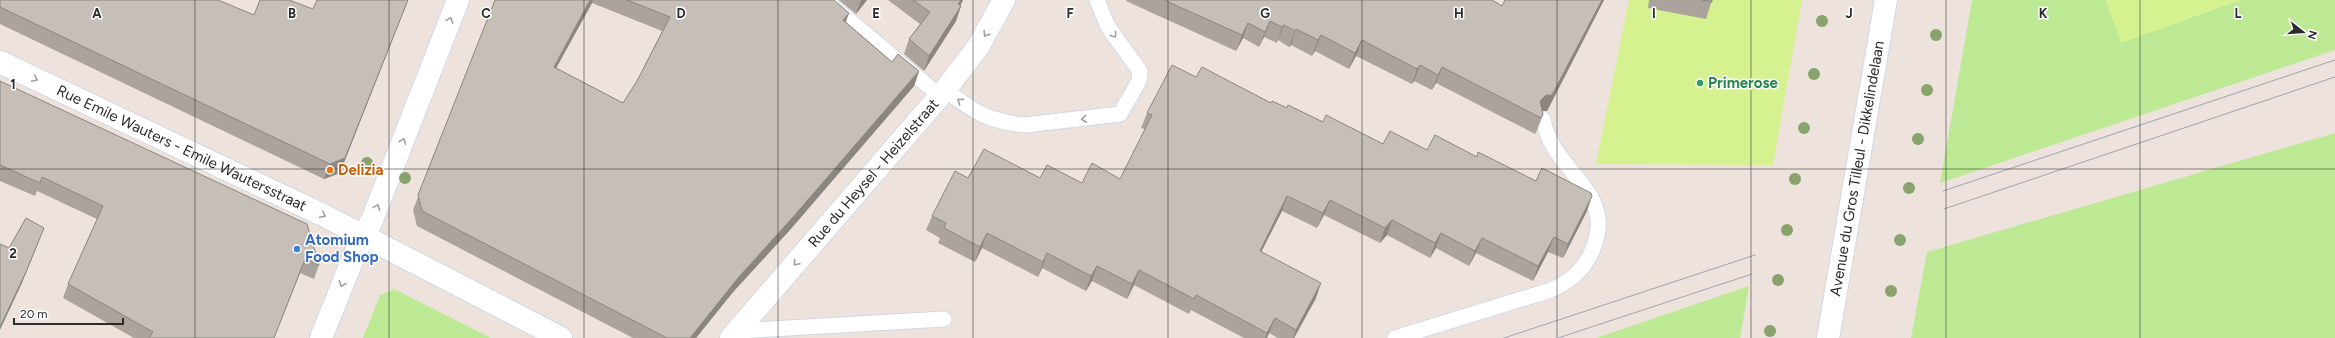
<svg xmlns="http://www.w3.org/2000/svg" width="2335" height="338" font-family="Figtree,sans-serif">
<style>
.green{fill:#bde994}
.pitch{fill:#d6f18f}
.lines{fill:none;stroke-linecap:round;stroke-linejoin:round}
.service-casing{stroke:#d1d8e5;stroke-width:17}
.minor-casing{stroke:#d1d8e5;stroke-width:24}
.service{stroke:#fff;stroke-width:15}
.minor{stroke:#fff;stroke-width:22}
.tram{stroke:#9ea5b7;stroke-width:1}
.tree{fill:#88a36e}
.wall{fill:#aaa49d;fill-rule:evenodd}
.shaded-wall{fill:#8b8680}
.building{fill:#c6bfb7;stroke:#8b8680}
.oneway{stroke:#a0a0a0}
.grid{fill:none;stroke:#2b2b2b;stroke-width:1;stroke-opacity:0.55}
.leisure-dot{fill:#2e9e5b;stroke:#fff;stroke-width:1.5}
.food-dot{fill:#e8710a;stroke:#fff;stroke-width:1.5}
.shop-dot{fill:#3f7fe0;stroke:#fff;stroke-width:1.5}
.labels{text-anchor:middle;stroke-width:3;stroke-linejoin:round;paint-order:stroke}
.leisure-label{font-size:15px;font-weight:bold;fill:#27864d;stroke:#fff;text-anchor:start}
.street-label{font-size:15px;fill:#2b2b2b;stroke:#fff}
.food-label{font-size:15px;font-weight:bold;fill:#c56008;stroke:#fff;text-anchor:start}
.shop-label{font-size:15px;font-weight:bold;fill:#366cbe;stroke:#fff;text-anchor:start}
.grid-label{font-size:13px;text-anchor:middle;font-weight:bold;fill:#2b2b2b;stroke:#fff;stroke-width:3;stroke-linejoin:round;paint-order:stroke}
</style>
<rect width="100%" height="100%" fill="#eee3dc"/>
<path class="green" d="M1972 0H2335V50L1940 183Z
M2335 133V338H1911L1927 252Z
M1749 286 1740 338H1596Z
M394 289 491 338H363L380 295Z"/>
<path class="pitch" d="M1629 0H1802L1773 165 1596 164Z
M2106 0H2241L2121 43Z"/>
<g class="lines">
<g class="service-casing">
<path id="service" d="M825 0 940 96
M945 90C975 112 987 121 1025 125L1120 114 1139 81 1140 71 1108 27 1097 0
M738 331 944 319
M1395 338 1551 290C1569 282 1584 270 1592 251 1619 191 1552 173 1543 119"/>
</g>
<g class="minor-casing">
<g id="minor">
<path id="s1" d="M0 62 325 216 561 338"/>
<path d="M321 338 354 256 372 220 458 0"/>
<path id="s2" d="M731 338 945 90 978 47 1004 0"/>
<path id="s3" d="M1828 338 1886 0"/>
</g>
</g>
<use href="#service" class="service"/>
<use href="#minor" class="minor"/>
<path class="tram" d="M1943 191 2335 60
M1944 209 2335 77
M1504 338 1755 255
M1558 338 1752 274"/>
</g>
<g class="tree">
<circle cx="1822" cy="21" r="6"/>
<circle cx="1936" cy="35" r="6"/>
<circle cx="1814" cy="74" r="6"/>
<circle cx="1927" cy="90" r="6"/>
<circle cx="1804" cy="128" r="6"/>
<circle cx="1918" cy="139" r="6"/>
<circle cx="367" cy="163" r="6"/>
<circle cx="405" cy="178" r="6"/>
<circle cx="1795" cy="179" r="6"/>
<circle cx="1909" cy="188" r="6"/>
<circle cx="1787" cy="230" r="6"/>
<circle cx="1900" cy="240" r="6"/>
<circle cx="1778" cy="280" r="6"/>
<circle cx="1891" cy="291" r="6"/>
<circle cx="1770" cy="331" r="6"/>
</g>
<path class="wall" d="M0 0H218L340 173 324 179 0 24Z
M495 0H834L846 22 892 62 919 71 914 86 789 231 733 292 696 338H633L417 226 413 210ZM592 3 662 31 637 81 623 103 556 68Z
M839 0H867L856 14Z
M888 0H963L960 6H961L956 21 924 71 904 54 909 39 920 24Z
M1126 0H1492L1502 6 1505 0H1604L1547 111H1542L1543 114 1535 134 1436 83 1432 90 1414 81 1412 84 1356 56 1349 69 1315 51 1312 56 1291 45 1289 47 1278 40 1277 43 1264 37 1259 47 1243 38 1236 51 1126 1Z
M1649 0H1712L1706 19 1648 8Z
M1196 77 1287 108 1383 144 1477 157 1587 211 1563 258 1548 252 1533 281 1476 253 1469 266 1436 248 1430 258 1387 235 1380 243 1324 215 1317 228 1282 211 1261 252 1316 298 1294 338H1278L1269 333 1267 338H1244L1191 310 1189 314 1134 285 1127 299 1092 281 1086 291 1042 268 1038 277 982 248 975 262 938 243 940 238 926 230 932 216 968 178H1040L1082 183 1120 179 1145 129 1141 128 1147 113Z
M0 81 319 265 314 279 300 273 274 338H134L63 298 68 284 97 219 37 191 35 196 0 181Z"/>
<path class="shaded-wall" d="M408 0 340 173 324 179 330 164Z
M590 0H593L592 3 549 81 554 67Z
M861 0H867L856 14Z
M961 0H963L953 19 958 4Z
M1602 0H1604L1547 111H1540V101Z
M961 6 956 21 924 71 929 56Z
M849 13 844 27 843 20Z
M1270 21 1264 37 1259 47 1265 32Z
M1248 23 1243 38 1236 51 1242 35Z
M1284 25 1278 40 1277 43 1282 27Z
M1296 29 1291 45 1289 47 1295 31Z
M1321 35 1315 51 1312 56 1318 40Z
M1362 40 1356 56 1349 69 1355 53Z
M1420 65 1414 81 1412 84 1417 69Z
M1442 67 1436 83 1432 90 1438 75Z
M919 71 914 86 789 231 733 292 696 338H690L738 278Z
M1543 114 1537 130 1535 134 1541 118Z
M1287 196 1282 211 1254 266 1260 251Z
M1592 196 1587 211 1563 258 1568 244Z
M1330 200 1324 215 1317 228 1323 213Z
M1392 220 1387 235 1380 243 1385 228Z
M44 228 22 283 0 330V327Z
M987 233 982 248 975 262 980 247Z
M1441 233 1436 248 1430 258 1435 243Z
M1554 237 1548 252 1533 281 1538 266Z
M1482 238 1476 253 1469 266 1475 251Z
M1047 253 1042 268 1038 277 1043 262Z
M305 259 300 273 274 338Z
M1097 266 1092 281 1086 291 1091 276Z
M1139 270 1134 285 1127 299 1132 284Z
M1321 283 1316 298 1294 338H1293L1296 330Z
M1275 318 1267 338H1265L1267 333Z"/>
<path class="building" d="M0 0H218L254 15 260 0H289L313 9 317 0H408L345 158 330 164 0 7Z
M495 0H590L554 67 623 103 637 81 670 17 627 0H834L849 13 843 20 892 62 898 54 919 71 794 216 738 278 690 338H667L422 211 418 195Z
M913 0H961L958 4 961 6 929 56 909 39 930 12Z
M1164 0H1492L1502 6 1505 0H1602L1552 95H1546L1540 101 1543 114 1541 118 1442 67 1438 75 1420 65 1417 69 1362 40 1355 53 1321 35 1318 40 1296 29 1295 31 1284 25 1282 27 1270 21 1265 32 1248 23 1242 35Z
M1702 0H1712V2Z
M1172 65 1196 77 1202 67 1271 103 1272 101 1287 108 1288 105 1323 122 1326 115 1383 144 1390 131 1427 150 1435 135 1477 157 1478 152 1536 181 1542 168 1591 193 1592 196 1568 244 1554 237 1538 266 1482 238 1475 251 1441 233 1435 243 1392 220 1385 228 1330 200 1323 213 1287 196 1260 251 1321 283 1296 330 1275 318 1267 333 1196 295 1194 299 1139 270 1132 284 1097 266 1091 276 1047 253 1043 262 987 233 980 247 944 228 946 223 932 216 955 171 968 178 984 149 1040 178 1047 165 1082 183 1092 163 1120 179 1152 115 1147 113Z
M0 81 307 224 319 265 305 259 274 338H149L153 332 68 284 103 206 42 177 40 183 0 165Z
M26 218 44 228 26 272 0 327V244L9 248Z"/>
<defs><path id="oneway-chevron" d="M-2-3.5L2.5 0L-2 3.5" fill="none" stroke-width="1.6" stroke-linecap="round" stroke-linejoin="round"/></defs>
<g class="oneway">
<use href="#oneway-chevron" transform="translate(450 20) rotate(-69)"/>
<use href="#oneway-chevron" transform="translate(986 34) rotate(122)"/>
<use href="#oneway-chevron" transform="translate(1114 35) rotate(53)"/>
<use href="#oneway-chevron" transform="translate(35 79) rotate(25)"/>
<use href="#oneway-chevron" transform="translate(960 101) rotate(-144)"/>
<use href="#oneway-chevron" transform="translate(1084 119) rotate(174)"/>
<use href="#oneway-chevron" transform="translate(403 141) rotate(-69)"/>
<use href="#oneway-chevron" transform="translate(377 207) rotate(-69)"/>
<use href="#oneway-chevron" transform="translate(323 215) rotate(26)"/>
<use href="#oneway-chevron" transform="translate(796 263) rotate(131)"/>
<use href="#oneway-chevron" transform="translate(342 284) rotate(112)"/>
</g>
<path class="grid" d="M195 0V338M389 0V338M584 0V338M778 0V338M973 0V338M1168 0V338M1362 0V338M1557 0V338M1751 0V338M1946 0V338M2140 0V338M0 169H2335"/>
<circle class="leisure-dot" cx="1700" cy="83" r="4"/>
<circle class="food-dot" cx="330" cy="170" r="4"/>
<circle class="shop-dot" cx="297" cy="249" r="4"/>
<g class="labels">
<g class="leisure-label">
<text x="1708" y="88">Primerose</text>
</g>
<g class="street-label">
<text dy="5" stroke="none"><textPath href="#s1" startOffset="201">Rue Emile Wauters - Emile Wautersstraat</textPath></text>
<text dy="5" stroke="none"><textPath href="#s3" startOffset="172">Avenue du Gros Tilleul - Dikkelindelaan</textPath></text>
<text dy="5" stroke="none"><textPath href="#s2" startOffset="218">Rue du Heysel - Heizelstraat</textPath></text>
</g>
<g class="food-label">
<text x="338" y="175">Delizia</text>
</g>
<g class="shop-label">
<text x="305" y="245">Atomium<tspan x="305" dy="17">Food Shop</tspan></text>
</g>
</g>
<g class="grid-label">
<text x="97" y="18">A</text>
<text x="292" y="18">B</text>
<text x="486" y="18">C</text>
<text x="681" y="18">D</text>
<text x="876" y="18">E</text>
<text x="1070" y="18">F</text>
<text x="1265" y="18">G</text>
<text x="1459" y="18">H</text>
<text x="1654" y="18">I</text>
<text x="1849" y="18">J</text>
<text x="2043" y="18">K</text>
<text x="2238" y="18">L</text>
<text x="13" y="89">1</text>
<text x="13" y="258">2</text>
</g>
<g transform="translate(2303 32) rotate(107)" stroke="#ffffff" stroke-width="3" paint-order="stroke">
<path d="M0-3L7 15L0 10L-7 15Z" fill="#2b2b2b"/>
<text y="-6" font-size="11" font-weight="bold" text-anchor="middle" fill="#2b2b2b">N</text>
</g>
<path d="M14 318v6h109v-6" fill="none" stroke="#2b2b2b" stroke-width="2"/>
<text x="20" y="318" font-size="12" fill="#2b2b2b" stroke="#ffffff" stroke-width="3" paint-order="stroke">20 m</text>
</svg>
